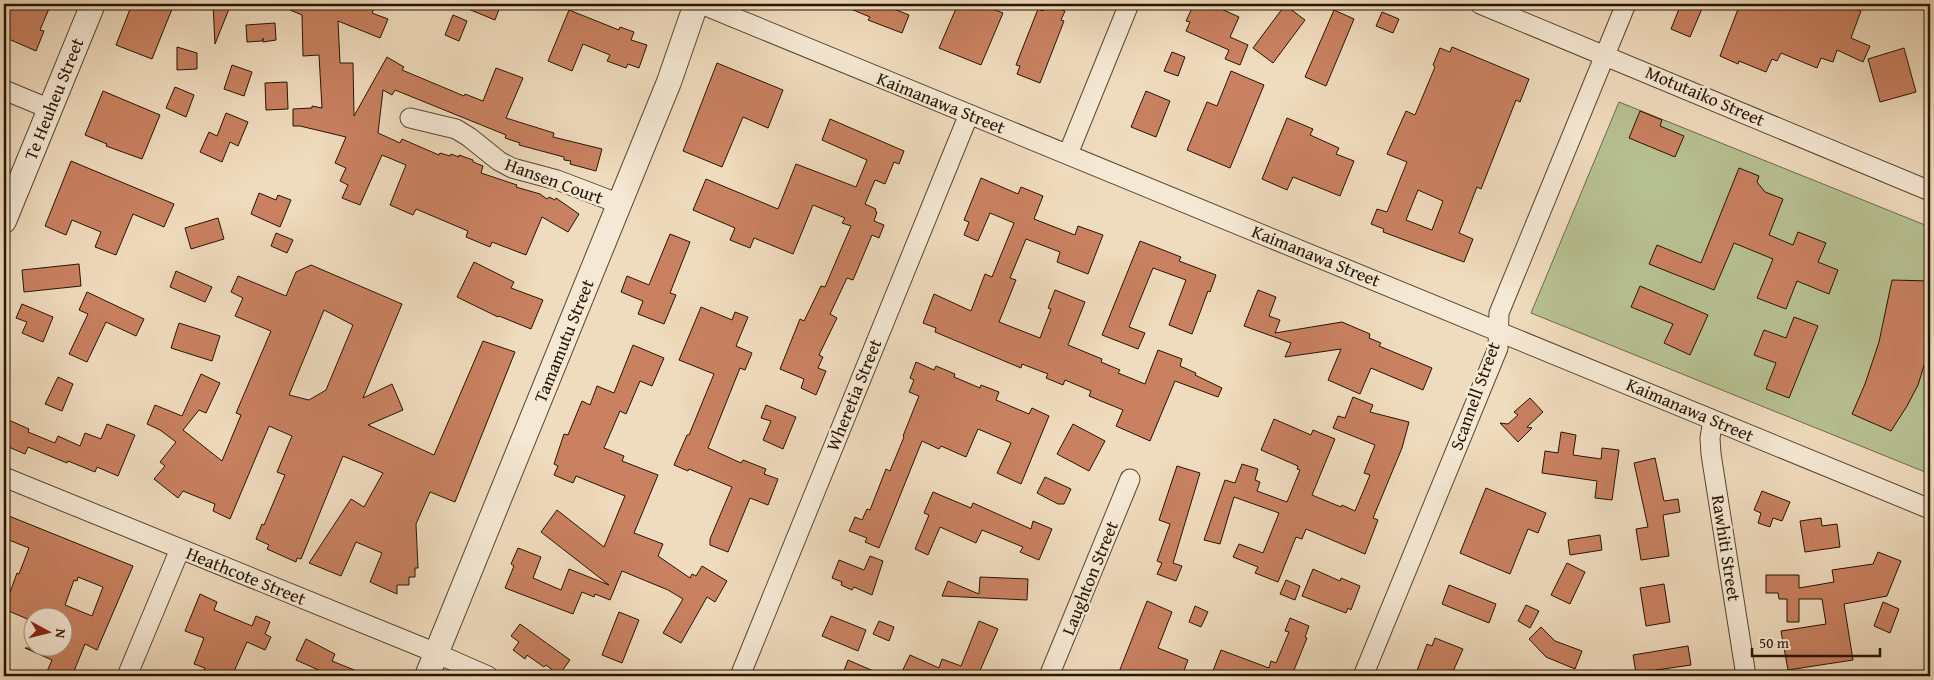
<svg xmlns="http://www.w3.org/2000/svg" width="1934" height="680" font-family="'Gentium Book Plus',serif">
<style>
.green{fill:#b7c092;stroke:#6f6a4a}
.building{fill:#c98161;stroke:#271502;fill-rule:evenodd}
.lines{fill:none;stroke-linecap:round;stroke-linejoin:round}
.minor-casing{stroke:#594631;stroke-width:21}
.tertiary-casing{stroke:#594631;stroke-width:26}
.minor{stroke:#f5e8d4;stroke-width:19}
.tertiary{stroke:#f5e8d4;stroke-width:24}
.labels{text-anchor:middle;stroke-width:5;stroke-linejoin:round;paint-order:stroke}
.street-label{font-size:18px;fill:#271502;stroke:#f5e8d4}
</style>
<rect width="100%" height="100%" fill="#efdbbd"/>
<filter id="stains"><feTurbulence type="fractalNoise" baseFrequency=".004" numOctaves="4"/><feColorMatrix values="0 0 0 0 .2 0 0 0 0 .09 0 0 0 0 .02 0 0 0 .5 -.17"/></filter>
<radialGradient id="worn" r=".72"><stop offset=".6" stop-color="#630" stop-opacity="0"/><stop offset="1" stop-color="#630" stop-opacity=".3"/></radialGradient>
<path class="green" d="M1619 102 1930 227V474L1531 313Z"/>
<path class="building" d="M10 4H51L40 30 44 31 36 51 4 37V18Z
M132 4H174L152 59 116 45Z
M213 4H231L215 44Z
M276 4H376L372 13 388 19 380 38 338 21 340 63H353L354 116 387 57 404 67 402 70 464 96 465 94 483 101 496 68 523 78 506 118 554 133 553 137 602 149 596 171 570 164 571 161 564 160V157L519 145 520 143 505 138 506 135 395 90 392 95 383 90 378 133 400 143 402 139 439 155 440 153 450 156 451 154 459 157V155L473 160V162L483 166 481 173 517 185 516 187 540 194 547 199 549 197 555 200 556 198 579 214 568 232 542 217 526 255 492 242 490 247 466 237 468 231 416 209 413 215 390 205 406 165 382 155 360 205 342 198 348 185 340 181 346 168 335 163 346 137 300 126H293V109L312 108V106L322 108 319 55 303 56 302 15Z
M456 4H501L495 20Z
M839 4H897L894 9 909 15 902 33 868 20 870 17Z
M958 4H979L1003 13 981 65 939 48Z
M1045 4 1065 11 1061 20 1064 21 1040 83 1017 74 1020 66 1016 65 1038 9 1043 11Z
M1194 4H1210L1239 17 1230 37 1248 45 1240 65 1225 59 1229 50 1186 31 1190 22 1186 21Z
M1681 4H1704L1690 37 1671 29Z
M1740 4H1842L1861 11 1851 38 1870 46 1863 62 1837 50 1833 62 1821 58 1817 68 1781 53 1777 61 1772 59 1766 72 1739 61 1738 64 1720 56Z
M1285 5 1305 20 1273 63 1253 48Z
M569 10 619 30 620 27 634 32 631 40 647 45 639 68 628 64 626 68 607 61 610 55 583 44 572 71 548 61Z
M1334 10 1354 19 1326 86 1305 77Z
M1382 12 1399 19 1393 33 1376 26Z
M453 15 467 21 459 41 445 35Z
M275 23 276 40 263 42V38L262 41 247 42 246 25Z
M177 47 197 53V69L177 70Z
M1452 47 1529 79 1520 102 1516 100 1481 189 1477 187 1459 233 1473 239 1464 262 1383 232 1384 229 1371 224 1377 209 1387 212 1407 162 1387 154 1406 111 1415 115 1435 67 1433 65 1440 48 1450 52ZM1418 190 1443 201 1432 230 1406 220Z
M1904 48 1916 92 1880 102 1868 59Z
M1172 52 1185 57 1178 76 1164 71Z
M717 63 783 90 768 128 743 117 722 167 683 151Z
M232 65 252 72 244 96 224 89Z
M1231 71 1264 85 1230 168 1187 150 1207 102 1217 106Z
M287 82 288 109 266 110 265 83Z
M175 87 194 95 186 117 166 108Z
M103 91 160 115 142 159 106 146 107 144 85 135Z
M1146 91 1170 101 1156 137 1131 127Z
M1640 111 1662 120 1660 126 1684 136 1675 157 1629 138Z
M226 113 248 122 238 146 230 142 222 162 200 152 209 132 217 136Z
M1287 118 1313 129 1310 135 1339 148 1336 154 1354 161 1340 196 1293 177 1287 190 1262 179Z
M830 119 904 151 899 164 894 162 885 184 875 180 865 204 876 209 875 211 877 212 874 221 884 225 879 238 872 235 853 280 847 278 830 314 837 318 819 355 823 357 818 368 826 371 816 395 801 388 804 379 780 369 800 319 804 321 821 286 825 287 851 226 842 223 845 218 813 205 793 254 754 238 750 248 730 240 735 228 693 210 706 179 778 209 796 164 856 187 867 160 822 140Z
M71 161 174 204 164 227 133 214 116 255 95 247 101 232 72 220 66 235 45 226Z
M1739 168 1759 176 1757 182 1765 192 1783 199 1769 235 1793 245 1798 232 1826 243 1818 262 1838 270 1829 294 1797 281 1786 309 1757 298 1773 259 1734 243 1714 290 1649 264 1657 245 1701 263Z
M981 178 1018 194 1021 187 1043 196 1034 219 1075 235 1078 226 1103 235 1088 274 1057 262 1060 252 1026 239 1010 278 1016 280 999 322 1040 338 1051 309 1048 308 1055 290 1085 302 1068 345 1102 359 1101 362 1120 370 1118 373 1145 384 1158 350 1182 359 1180 366 1196 373 1195 375 1222 388 1218 397 1175 381 1150 441 1116 426 1123 410 1089 396 1091 391 1065 380 1063 385 1046 378 1048 374 1022 364 1021 368 935 332 936 328 923 323 934 294 971 311 985 274 992 277 1014 223 990 213 978 241 964 235 969 222 964 220Z
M259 193 276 200 278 195 291 200 280 227 251 214Z
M218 218 224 239 191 249 185 228Z
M276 233 293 240 287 253 271 246Z
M670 234 690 242 670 293 676 295 664 324 638 314 643 301 621 292 627 276 649 285Z
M1140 241 1181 257 1179 261 1216 275 1210 292 1208 291 1192 334 1169 325 1186 280 1153 268 1129 327 1145 333 1138 349 1102 335Z
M474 262 514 282 511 288 543 300 531 329 499 316 498 317 457 297Z
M79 264 81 286 24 292 22 270Z
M311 265 402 304 363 398 392 384 403 410 368 425 434 455 483 341 515 352 455 502 430 492 416 524 418 568H415V577H409V585H397V594L370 582 382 553 356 542 341 576 309 563 351 499 364 507 383 473 343 456 301 559 297 558 296 562 267 549 269 545 256 539 262 524 264 525 285 475 277 472 292 436 269 426 230 519 213 511 215 504 183 491 178 498 154 479 165 466 160 462 176 442 160 430 147 424 155 405 182 416 201 374 220 383 206 413 199 410 183 430 222 461 241 415 236 413 271 331 235 316 243 298 231 292 238 276 286 296 296 272ZM324 310 353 325 326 390 309 400 289 395Z
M176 271 212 287 205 302 170 287Z
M1892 280 1930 281V346L1918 385 1907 406 1891 431 1852 414 1865 384 1879 342Z
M1640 286 1708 315 1690 355 1664 343 1673 324 1631 307Z
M1258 290 1276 297 1269 316 1280 320 1275 333 1342 322 1370 334 1369 338 1381 343 1379 346 1432 368 1423 390 1371 368 1360 394 1328 380 1341 349 1285 357 1291 343 1244 326Z
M87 292 144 319 136 336 106 322 87 362 69 354 88 314 79 310Z
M22 304 53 317 43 342 22 333 27 322 16 318Z
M701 307 732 320 735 312 748 317 736 346 752 353 745 370 740 368 708 448 741 463 743 460 766 469 764 474 778 479 768 505 750 498 728 552 710 545V539L732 487 689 469 688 471 674 465 687 435H689L714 374 679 360Z
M1794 317 1818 326 1789 398 1766 389 1776 363 1754 355 1764 330 1786 338Z
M179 323 220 336 212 361 171 348Z
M633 345 664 358 652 386 640 381 626 414 620 411 604 448 624 456 622 461 658 475 634 533 663 544 658 556 690 578 692 574 696 576 702 566 727 581 715 602 707 597 681 643 663 633 683 599 668 590 622 571 610 600 595 594 594 597 582 592 573 614 505 588 514 566 511 564 518 548 541 557 533 578 561 590 569 569 609 585 541 532 557 510 604 547 625 496 576 476 573 483 554 475 558 466 554 464 564 434 568 435 582 401 590 405 597 386 614 393Z
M916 362 934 370 936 366 955 374 954 377 980 388 981 385 999 392 996 400 1029 414 1032 408 1049 416 1021 484 997 473 1011 443 978 429 966 457 941 446 939 449 922 441 879 548 865 542 867 538 849 531 855 517 862 520 867 509 870 510 886 469 890 471 904 437 903 436 919 396 909 392 914 380 910 378Z
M58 377 73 384 62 411 45 404Z
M1353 397 1373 405 1370 412 1409 422 1402 448 1373 518 1378 520 1365 554 1306 529 1302 539 1296 537 1278 582 1255 573 1258 567 1233 557 1239 544 1263 553 1279 513 1234 497 1220 544 1204 540 1225 480 1235 483 1242 464 1258 469 1255 480 1260 482 1257 491 1287 502 1300 470 1297 469 1298 466 1261 450 1274 419 1311 435 1313 430 1335 439 1312 495 1341 507 1342 505 1355 511 1370 475 1364 473 1375 445 1333 428 1338 416 1345 418Z
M1530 398 1543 412 1527 427 1532 428 1518 442 1500 423 1508 424 1518 415 1514 412Z
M766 405 796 417 783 449 763 440 771 421 761 418Z
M4 418 29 429 28 432 55 443 58 436 80 446 85 433 101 439 107 424 135 435 118 476 97 467 95 472 68 461 67 463 28 447 25 454 4 445Z
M1073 424 1105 441 1089 471 1057 454Z
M1561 432 1576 435 1573 455 1601 459 1602 448 1619 450 1612 500 1595 498 1597 481 1542 473 1545 451 1558 453Z
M1655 458 1664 501 1678 499 1680 512 1663 515 1669 556 1641 560 1636 529 1648 527 1634 463Z
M1177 466 1200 473 1173 563 1182 566 1176 581 1157 574 1162 563 1157 561 1170 524 1159 520Z
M1045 477 1071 489 1064 504H1058L1037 493Z
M1486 488 1546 513 1538 533 1528 529 1510 574 1460 553Z
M1762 491 1790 502 1782 521 1773 518 1770 527 1758 523 1761 513 1754 510Z
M933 492 971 508 973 503 1031 529 1033 521 1052 529 1039 560 1020 552 1023 547 982 530 976 543 940 527 928 555 915 549 929 515 924 513Z
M4 514 133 566 97 650 85 644 72 676H45L52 660 25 648H62V618H32V621L4 609 17 573 19 574 29 548 4 538ZM78 577 103 587 92 616 65 605 74 580 77 581Z
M1821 518 1822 526 1837 524 1840 547 1805 552 1800 521Z
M1600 535 1602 550 1570 555 1568 540Z
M1878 552 1901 561 1887 596 1844 604 1853 660 1788 670 1781 631 1826 624 1822 599H1799V622H1787V599H1779L1778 593H1766V575H1799V588L1834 582 1832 570 1873 564Z
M870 556 883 561 872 595 854 587 852 590 841 585 842 582 832 578 839 560 864 570Z
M1567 563 1585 572 1570 604 1551 595Z
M1313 569 1340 581 1341 578 1360 586 1351 610 1348 608 1346 613 1302 596Z
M980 577 1028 579 1027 600 942 596 948 581 979 594Z
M1286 580 1300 586 1295 600 1280 594Z
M1664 584 1670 622 1646 626 1640 588Z
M1449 585 1496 604 1489 623 1442 604Z
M200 594 217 602 214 610 252 626 256 616 270 622 265 634 271 637 265 650 247 642 232 676H202L205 668 194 664 204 638 185 631Z
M1147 601 1172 612 1158 648 1188 660 1182 676H1130L1119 672Z
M1883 602 1899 609 1890 633 1874 626Z
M1526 605 1539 611 1530 628 1518 621Z
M1195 606 1208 612 1201 627 1189 622Z
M619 612 639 620 622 663 602 655Z
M831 616 866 630 858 651 822 636Z
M1290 618 1309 626 1305 637 1307 638 1294 670 1308 676H1211L1221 650 1269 668 1271 661 1276 663 1289 632 1285 631Z
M879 621 894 627 889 641 873 634Z
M979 621 998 629 979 673 984 676H900L910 655 939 668 942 659 961 666Z
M520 624 570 660 559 675 546 665 544 667 527 655 525 659 513 650 519 642 511 636Z
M1541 627 1555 641 1582 651 1575 669 1546 657 1529 639Z
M1435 638 1463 649 1451 676H1415L1427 644 1432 646Z
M306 639 335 654 332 661 369 676H332L296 660Z
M1688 646 1691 665 1636 673 1633 655Z
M848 660 885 676H842Z"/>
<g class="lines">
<g class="minor-casing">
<path id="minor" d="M701 4 1930 509
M1480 4 1930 191
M4 90 50 109
M410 118 456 129 469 137 499 161 512 168 557 180 620 204
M1068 154 1129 4
M1713 420 1710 438 1711 454 1746 676
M4 477 424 648 488 676
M127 676 180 549
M740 676 969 114
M1049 676 1130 479
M1363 676 1498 348 1499 313 1626 4"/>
</g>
<g class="tertiary-casing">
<path id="tertiary" d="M4 221 93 4
M427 676 669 82 696 4"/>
</g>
<use href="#minor" class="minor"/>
<use href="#tertiary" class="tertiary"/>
</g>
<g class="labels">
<g class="street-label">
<text transform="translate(1705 96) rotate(23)" y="6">Motutaiko Street</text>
<text transform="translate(54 99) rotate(-68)" y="6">Te Heuheu Street</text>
<text transform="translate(941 103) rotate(22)" y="6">Kaimanawa Street</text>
<text transform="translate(554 181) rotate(20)" y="6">Hansen Court</text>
<text transform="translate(1316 256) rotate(22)" y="6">Kaimanawa Street</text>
<text transform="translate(564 341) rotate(-68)" y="6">Tamamutu Street</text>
<text transform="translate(854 395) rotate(-68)" y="6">Wheretia Street</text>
<text transform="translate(1475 396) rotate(-70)" y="6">Scannell Street</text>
<text transform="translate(1690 410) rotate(23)" y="6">Kaimanawa Street</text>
<text transform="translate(1726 548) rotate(81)" y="6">Rawhiti Street</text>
<text transform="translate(246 576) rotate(22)" y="6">Heathcote Street</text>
<text transform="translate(1090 578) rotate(-68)" y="6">Laughton Street</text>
</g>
</g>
<rect width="1934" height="680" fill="none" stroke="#efdbbd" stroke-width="20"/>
<rect x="5" y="5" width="1924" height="670" fill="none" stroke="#271502" stroke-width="2.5"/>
<rect x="10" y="10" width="1914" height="660" fill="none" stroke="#271502"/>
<g transform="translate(48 632) rotate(97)"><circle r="24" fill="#f5e8d4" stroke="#a39480"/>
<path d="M0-4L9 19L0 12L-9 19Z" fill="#8f2418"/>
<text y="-8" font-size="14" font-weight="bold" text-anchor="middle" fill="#271502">N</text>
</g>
<path d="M1752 648v8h128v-8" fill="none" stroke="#271502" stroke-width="2.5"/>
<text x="1759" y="648" font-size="15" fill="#271502" stroke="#f5e8d4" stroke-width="4" paint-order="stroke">50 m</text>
<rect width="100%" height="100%" filter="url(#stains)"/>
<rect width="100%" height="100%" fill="url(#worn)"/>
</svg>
